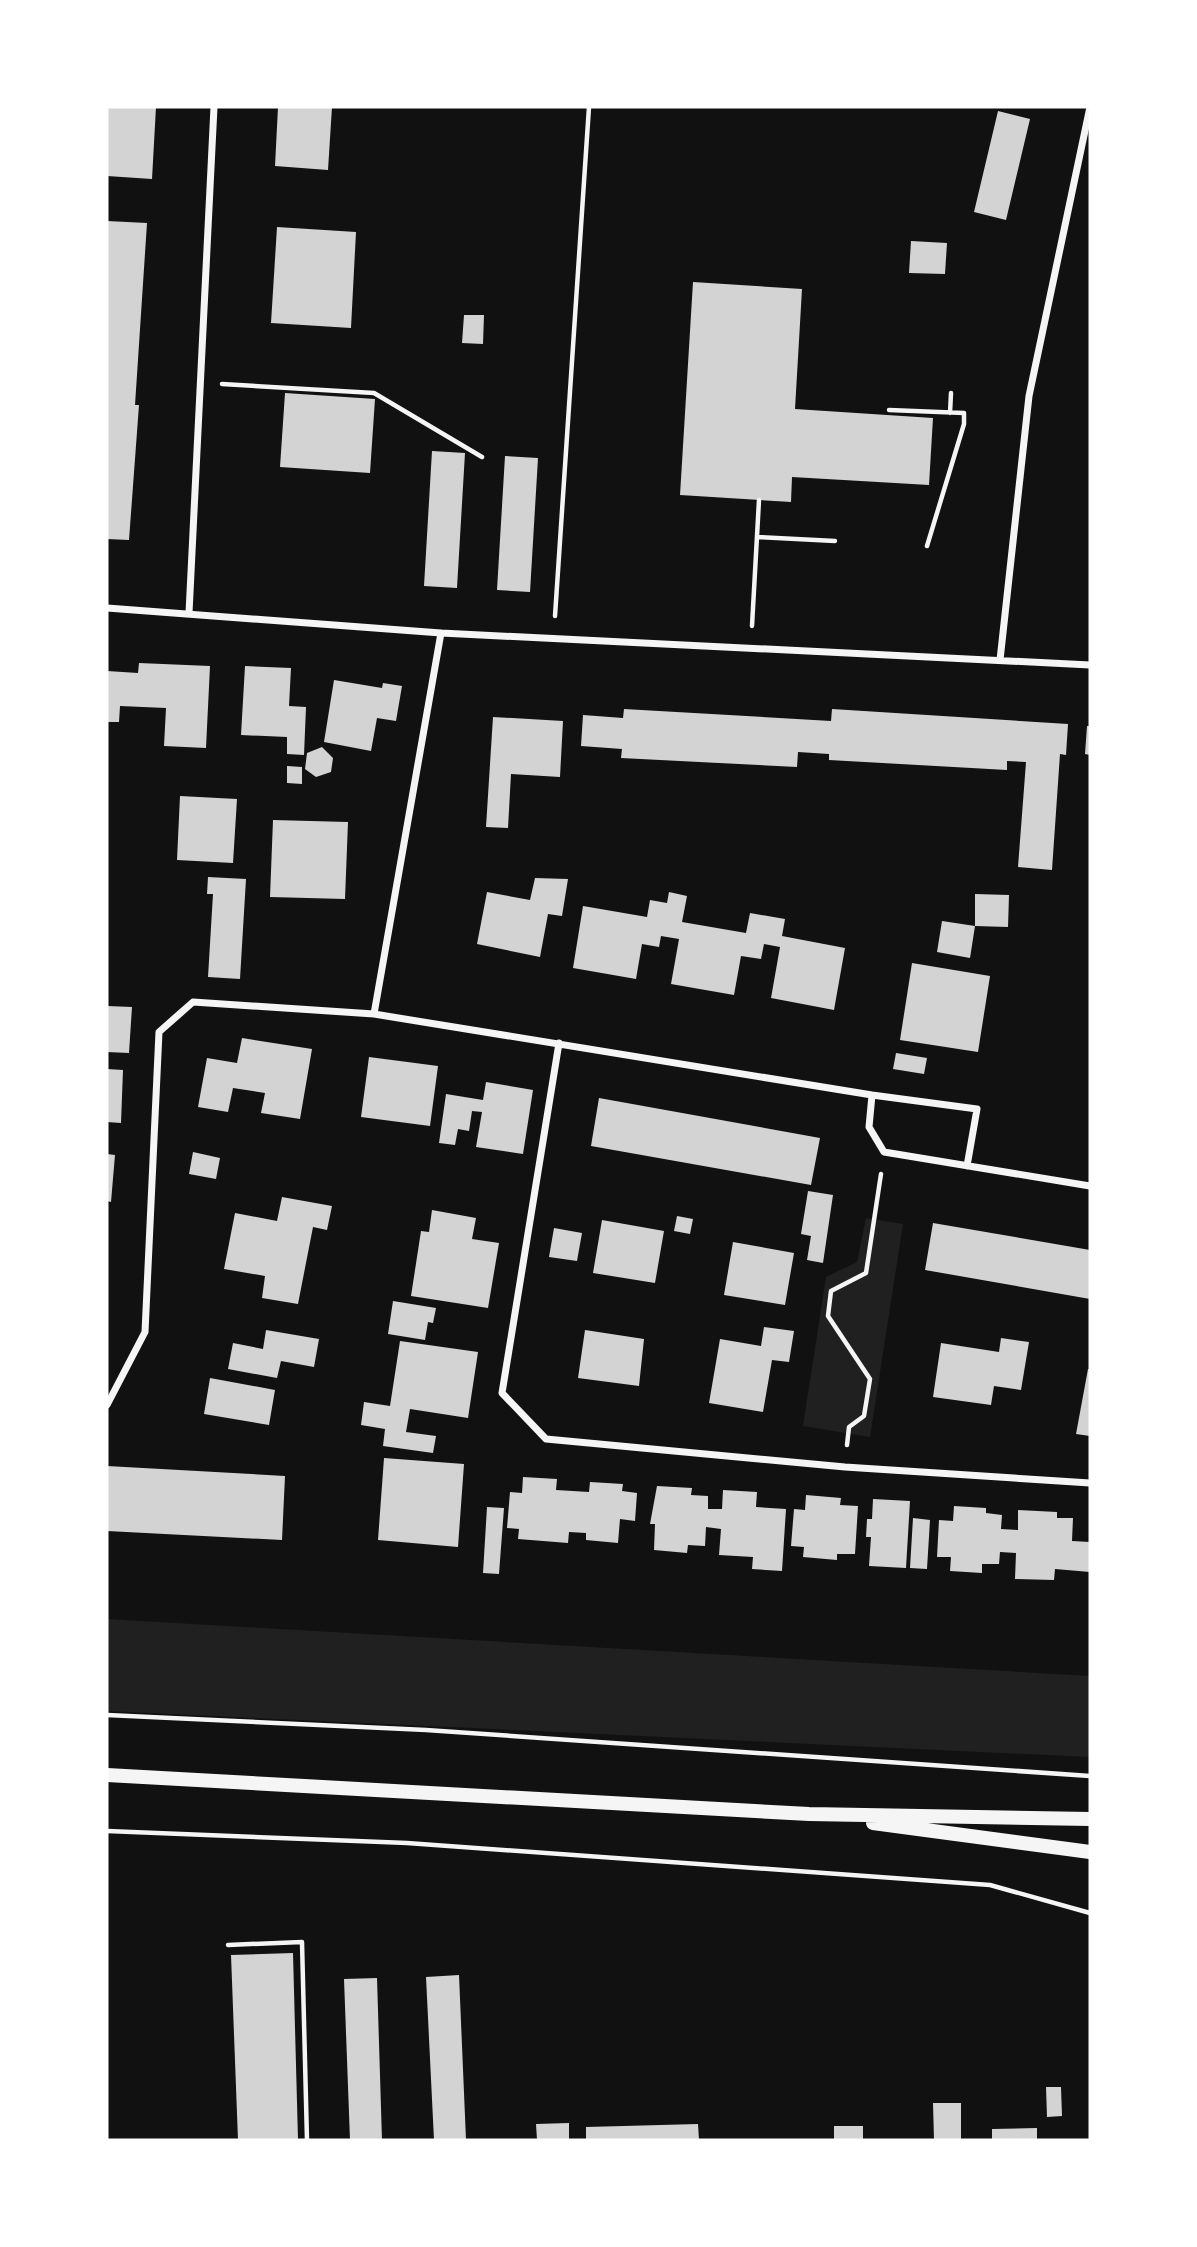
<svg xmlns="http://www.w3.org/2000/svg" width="1197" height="2247" font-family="'Golos Text',sans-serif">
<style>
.green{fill:#202020}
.building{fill:#d3d3d3}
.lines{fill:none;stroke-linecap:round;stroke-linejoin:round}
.path{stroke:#f5f5f5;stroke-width:4.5}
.minor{stroke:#f5f5f5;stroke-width:7}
.secondary{stroke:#f5f5f5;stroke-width:14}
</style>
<rect width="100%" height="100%" fill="#111"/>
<path class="green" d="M866 1218 903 1224 870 1437 803 1426 826 1277 857 1262Z
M107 1619 1090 1676V1757L107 1711Z"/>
<path class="building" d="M107 107H156L152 179 107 176Z
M278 107H332L328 170 275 166Z
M998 111 1030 119 1006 220 974 212Z
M107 221 147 223 135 405H139L129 540 107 539Z
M277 227 356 232 351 328 271 323Z
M911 241 947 243 945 274 909 273Z
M693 282 802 289 795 409 933 418 929 485 792 477 791 502 680 495Z
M464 315H484L483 344 462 343Z
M285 393 375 399 370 473 280 467Z
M432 451 465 453 457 588 424 586Z
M505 456 538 458 530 592 497 590Z
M139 663 210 666 206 748 164 746 166 708 120 706 119 722H107V671L138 673Z
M245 666 291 668 289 706 306 707 304 755 287 754V737L241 735Z
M334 680 382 688 383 683 402 686 396 721 377 718 371 751 324 742Z
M624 709 831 721 832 709 1068 724 1066 755 1060 754 1052 870 1018 867 1026 762 1007 761V770L829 760V754L798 752 797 767 621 758 622 749 581 746 583 715 623 718Z
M493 717 563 721 560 777 511 774 508 828 486 827Z
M1087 726H1090V755L1085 754Z
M322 747 333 758 331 772 316 777 305 769 307 753Z
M287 766 302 767V784L287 783Z
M180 796 237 799 233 863 177 860Z
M273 820 348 822 345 899 270 897Z
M208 877 246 879 240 979 208 977 213 894H207Z
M535 878 568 879 562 916 548 914 540 957 477 944 487 892 530 900Z
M669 892 687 896 682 922 746 933 750 913 785 919 782 936 845 948 834 1010 771 998 780 947 764 944 761 959 741 956 734 995 671 984 679 939 661 936 659 947 642 944 636 979 573 968 583 906 647 917 650 900 667 903Z
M975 894 1009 895 1008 927 975 926Z
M942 921 975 926 970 958 937 952Z
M912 963 990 976 978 1052 900 1040Z
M107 1006 132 1007 129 1053 107 1052Z
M242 1038 312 1049 300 1119 261 1113 265 1093 233 1088 228 1112 198 1107 207 1058 237 1063Z
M896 1053 927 1058 924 1074 893 1069Z
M369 1057 438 1066 430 1126 361 1117Z
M107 1069 123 1070 121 1123 107 1122Z
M486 1082 533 1090 523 1154 476 1147 482 1112 472 1111 469 1131 458 1129 455 1145 439 1143 446 1094 483 1100Z
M599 1098 820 1138 811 1185 591 1146Z
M193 1152 220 1158 216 1179 189 1174Z
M107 1154 115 1155 111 1202 107 1201Z
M808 1191 833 1195 823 1263 807 1260 811 1236 801 1234Z
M282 1197 332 1206 327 1230 313 1227 298 1304 262 1298 265 1276 224 1269 235 1213 277 1221Z
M432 1210 476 1218 472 1239 499 1243 488 1308 411 1296 421 1231 429 1232Z
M677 1216 693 1219 690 1234 674 1231Z
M602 1220 664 1231 655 1283 593 1273Z
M933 1223 1090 1250V1299L925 1270Z
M554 1228 582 1233 577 1261 549 1257Z
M733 1242 794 1253 785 1305 724 1295Z
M393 1301 436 1308 433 1323 428 1322 425 1340 388 1334Z
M764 1327 794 1331 789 1362 772 1360 763 1412 709 1403 720 1339 761 1346Z
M266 1330 319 1339 314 1367 281 1361 277 1378 228 1369 233 1343 263 1349Z
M585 1330 644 1339 639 1386 578 1378Z
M1001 1338 1029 1342 1021 1390 994 1386 991 1405 933 1397 941 1343 999 1352Z
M400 1341 478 1352 468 1418 410 1409 406 1432 436 1436 433 1453 383 1446 385 1429 361 1425 364 1402 390 1406Z
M1088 1369H1090V1436L1076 1434Z
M210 1378 275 1390 269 1425 204 1414Z
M384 1458 464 1464 458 1547 378 1540Z
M107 1466 285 1476 282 1540 107 1531Z
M523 1477 557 1479 556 1490 589 1492 590 1482 623 1484 622 1491 637 1493 635 1521 620 1519 618 1543 586 1540V1533L569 1532 568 1543 518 1539 519 1529 507 1528 510 1492 522 1493Z
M657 1486 692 1488 691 1495 708 1496V1509H722L723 1490 757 1492 756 1507 786 1509 782 1571 752 1569 753 1557 719 1555 721 1529 706 1527 705 1546 688 1545 687 1553 654 1550 655 1524H650Z
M806 1495 841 1498 840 1505 858 1506 855 1554H837V1560L803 1557 804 1547 791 1546 794 1509 805 1510Z
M873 1499 910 1501 906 1568 869 1566 871 1537H866L867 1519H872Z
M954 1506 986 1508V1513L1002 1515 1001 1529 1018 1530V1510L1057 1512V1518H1073L1072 1541 1090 1542V1572L1055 1569 1054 1580 1015 1579 1016 1553 1000 1552 999 1564H982V1573L950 1571 951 1557H937L939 1520 953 1521Z
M487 1507 504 1508 499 1574 483 1573Z
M913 1518 930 1520 927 1569 910 1568Z
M293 1953 298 2140H238L231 1955Z
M459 1975 466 2140H434L426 1977Z
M377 1978 382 2140H350L344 1979Z
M1046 2087H1061L1062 2116 1047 2117Z
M933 2103H961V2140H934Z
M569 2123V2140H537L536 2124Z
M698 2124 699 2140H586V2127Z
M834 2126H863V2140H834Z
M1037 2128V2140H992V2129Z"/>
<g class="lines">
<path class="path" d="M222 384 374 393 482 457
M889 410 964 413V424L927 546
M950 413 951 393
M757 537 835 541
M555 616 589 107
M752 626 759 500
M847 1445 849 1427 864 1416 870 1379 828 1316 831 1291 866 1273 881 1174
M107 1715 426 1730 1090 1776
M107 1831 407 1843 990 1885 1090 1913
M228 1945 302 1942 307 2140"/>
<path class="minor" d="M107 608 441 633 1090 665
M189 613 214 107
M441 633 374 1014 872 1095 869 1127 884 1152 1090 1186
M1000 660 1029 396 1090 107
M559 1043 502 1393 546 1439 845 1467 1090 1483
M872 1095 977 1109 967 1166
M107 1405 145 1332 159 1032 193 1002 374 1014"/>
<path class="secondary" d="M107 1775 809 1814 1090 1819
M873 1823 1090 1852"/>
</g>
<rect width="1197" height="2247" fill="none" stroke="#ffffff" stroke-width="217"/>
</svg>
